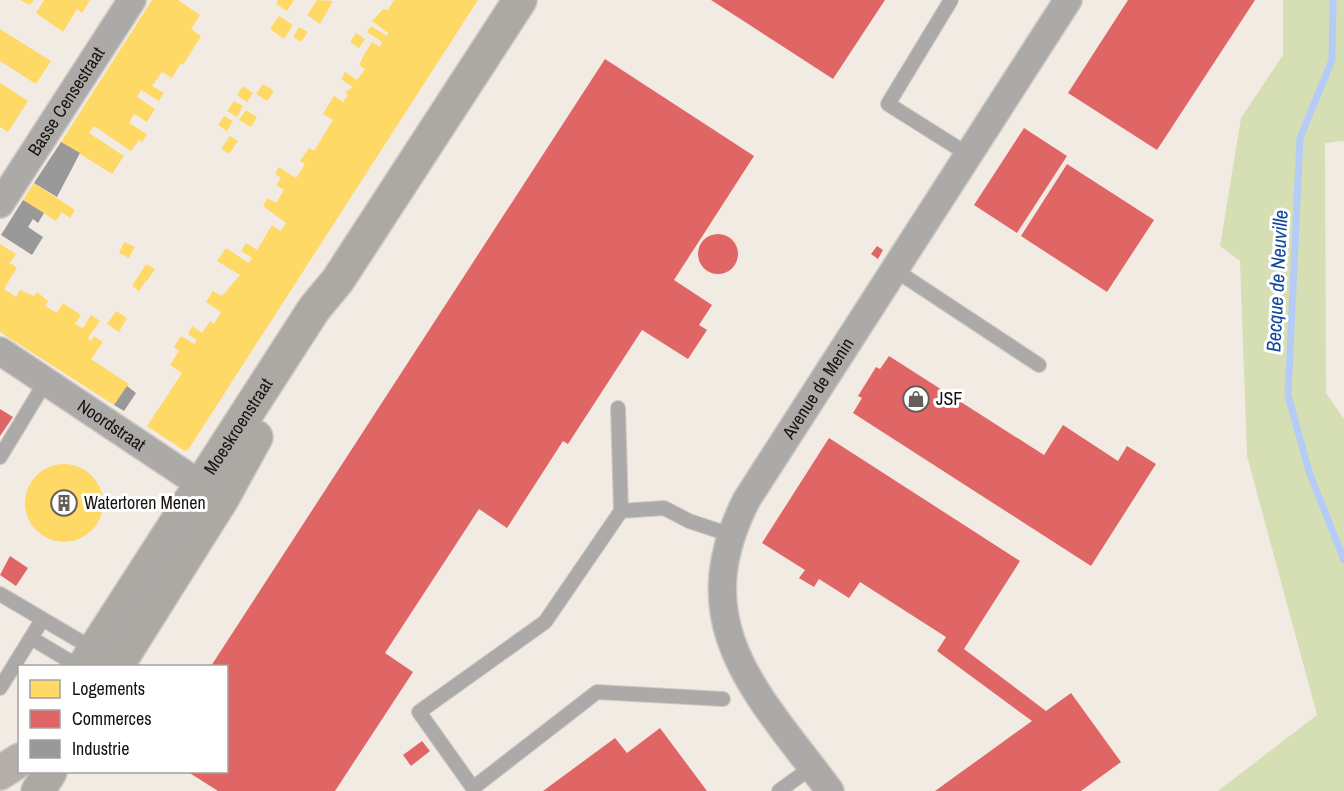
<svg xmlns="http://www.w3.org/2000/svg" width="1344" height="791" font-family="'Archivo Narrow',sans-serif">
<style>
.green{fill:#d6deb4}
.homes{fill:#ffd966}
.shops{fill:#e06666}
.industry{fill:#999}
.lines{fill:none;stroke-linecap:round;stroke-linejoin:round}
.stream{stroke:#b4ccf6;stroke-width:7}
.service-casing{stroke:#cec8c3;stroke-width:16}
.minor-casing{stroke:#cec8c3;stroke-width:30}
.secondary-casing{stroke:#cec8c3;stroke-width:36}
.trunk-casing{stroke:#cec8c3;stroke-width:36}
.service{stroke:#acaaa8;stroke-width:14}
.minor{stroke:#acaaa8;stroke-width:27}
.secondary{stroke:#aca9a5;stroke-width:33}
.trunk{stroke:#b4aeaa;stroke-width:33}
.labels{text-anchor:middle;stroke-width:6;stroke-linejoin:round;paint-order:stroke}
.street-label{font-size:18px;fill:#18130f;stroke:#fff}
.poi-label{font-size:18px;fill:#18130f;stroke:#fff;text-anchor:start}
.water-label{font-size:20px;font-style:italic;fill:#1249a0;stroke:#fff}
</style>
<rect width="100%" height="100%" fill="#f2ebe4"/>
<path class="green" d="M1283 0H1344V141L1325 143 1326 393 1344 419V791H1218L1317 715 1247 456 1240 261 1220 246 1241 118 1283 55Z"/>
<path class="homes" d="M20 0H34L30 5Z
M44 0H90L82 13 77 9 63 32 36 13Z
M152 0H178L200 15 191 29 201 36 183 65 181 63 172 78 162 72 152 86 164 93 159 101 141 90 137 97 155 109 147 122 134 114 129 123 147 134 142 142 139 140 131 151 94 126 89 133 124 156 112 174 61 142Z
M278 0H294L287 11 276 4Z
M317 0 333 1 320 24 307 15Z
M394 0H478L188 450 185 451 147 426 182 373 170 365 179 351 174 347 181 336 194 344 197 340 188 334 192 326 202 333 210 321 214 324 221 312 206 302 213 291 222 296 240 275 217 261 226 248 249 263 252 258 241 251 246 243 257 250 272 225 281 231 286 223 263 206 268 198 276 203 284 190 276 185 281 178 275 174 279 167 296 178 305 164 300 161 309 148 314 151 333 120 323 114 327 107 334 96 343 102 348 95 345 92 353 87 341 79 345 72 357 80 365 69 359 65 365 53 372 42 380 47 382 42 367 32 371 26 387 36 388 33 372 21 383 9 388 10Z
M279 16 293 25 284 39 270 29Z
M299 27 308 32 301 42 293 37Z
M0 29 51 61 36 84 0 61Z
M356 33 365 39 359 48 350 42Z
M0 83 28 101 8 132 0 127Z
M263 84 274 91 267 101 256 94Z
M243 86 253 93 247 102 237 95Z
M234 101 243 106 237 117 227 111Z
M246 110 257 117 251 127 239 120Z
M224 116 233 121 227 131 218 125Z
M230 136 238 141 229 154 221 149Z
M34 183 75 210 70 218 62 212 56 221 23 200Z
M124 242 135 247 129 258 119 253Z
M0 244 16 254 10 263 17 267 4 289 16 297 20 290 34 296 37 292 48 301 45 306 57 313 63 303 81 315 75 324 83 328 91 315 100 321 88 338 91 341 94 336 103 342 91 359 129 384 114 405 0 332Z
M146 264 155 269 147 281 141 277 146 281 139 291 132 286Z
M116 311 127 318 119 332 107 324Z
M25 503a39 39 0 1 1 78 0a39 39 0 1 1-78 0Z"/>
<path class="shops" d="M711 0H885L833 79Z
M1128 0H1255L1157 150 1068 93Z
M605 59 754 156 674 280 712 305 699 325 707 330 688 359 642 330 568 444 563 441 507 528 479 509 385 653 413 672 335 791H218L188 772H226V666H211Z
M1024 128 1067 156 1017 233 974 205Z
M1067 164 1154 220 1107 292 1021 236Z
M698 254a20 20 0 1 1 40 0a20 20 0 1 1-40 0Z
M877 246 883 250 878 259 871 254Z
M889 356 1044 455 1063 425 1118 461 1127 446 1156 464 1091 566 853 413 862 398 858 396 876 367 880 369Z
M0 409 13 417 0 436Z
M829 438 1020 561 964 649 1046 711 1071 693 1121 762 1081 791H935L1032 721 937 651 946 637 860 582 849 598 819 579 814 587 799 578 805 570 762 543Z
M10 556 28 568 16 586 0 575Z
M660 728 707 791H543L615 738 627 753Z
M422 741 430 751 411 766 403 755Z"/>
<path class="industry" d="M61 142 80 153 57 197 34 183Z
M23 200 44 213 38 223 33 219 28 227 43 237 32 255 1 235Z
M127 386 136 393 124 411 114 405Z"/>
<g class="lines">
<path class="stream" d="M1333 0 1332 60 1300 138 1288 395 1309 472 1344 560"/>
<g class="service-casing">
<path id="service" d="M951 0 888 104 969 155
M895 270 1039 365
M618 408 621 511 545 622 419 712 473 788 597 692 723 699
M0 457 46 381
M621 511 664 508 689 521 731 535
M0 594 95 650
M31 638 78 666
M0 688 42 620
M779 791 812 767"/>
</g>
<g class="minor-casing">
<g id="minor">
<path id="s1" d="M0 204 132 0"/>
<path id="s2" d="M0 351 216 495"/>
<path id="s3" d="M830 791C758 694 682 625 747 499L1068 0"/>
</g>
</g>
<g class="secondary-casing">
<g id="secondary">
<path id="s4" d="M84 666 314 309 338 280 520 0"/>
<path d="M117 666 222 499 256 437"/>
<path d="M38 791 50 772"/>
</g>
</g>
<g class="trunk-casing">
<path id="trunk" d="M0 773 20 760"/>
</g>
<use href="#service" class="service"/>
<use href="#minor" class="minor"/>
<use href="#secondary" class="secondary"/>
<use href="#trunk" class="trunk"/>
</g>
<defs>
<g id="shop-ring" transform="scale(1.35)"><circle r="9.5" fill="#fff" stroke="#645f5a" stroke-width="1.5"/><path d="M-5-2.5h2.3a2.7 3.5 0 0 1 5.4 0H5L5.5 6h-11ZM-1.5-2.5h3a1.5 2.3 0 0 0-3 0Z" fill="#645f5a"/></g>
<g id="building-ring" transform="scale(1.35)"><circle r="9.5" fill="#fff" stroke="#645f5a" stroke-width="1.5"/><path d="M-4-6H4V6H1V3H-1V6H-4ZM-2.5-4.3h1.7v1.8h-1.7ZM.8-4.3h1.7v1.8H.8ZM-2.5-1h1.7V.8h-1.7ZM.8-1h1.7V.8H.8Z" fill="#645f5a"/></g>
</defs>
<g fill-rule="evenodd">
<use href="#shop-ring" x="916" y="399"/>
<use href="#building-ring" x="64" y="503"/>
</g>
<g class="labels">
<g class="street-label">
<text dy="6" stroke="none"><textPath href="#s1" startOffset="122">Basse Censestraat</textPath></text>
<text dy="6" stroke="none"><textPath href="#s3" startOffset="459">Avenue de Menin</textPath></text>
<text dy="6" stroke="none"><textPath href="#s2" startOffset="134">Noordstraat</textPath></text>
<text dy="6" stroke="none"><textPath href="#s4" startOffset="285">Moeskroenstraat</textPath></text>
</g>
<g class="poi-label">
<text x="936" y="405">JSF</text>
<text x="84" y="509">Watertoren Menen</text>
</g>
<g class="water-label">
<text transform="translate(1277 281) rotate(-87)" y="7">Becque de Neuville</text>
</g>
</g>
<rect x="18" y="665" width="210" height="108" fill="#ffffff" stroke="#a3a19f" stroke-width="1.5"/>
<rect x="30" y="680" width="30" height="18" fill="#ffd966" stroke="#a3a19f" stroke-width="1.5"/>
<text x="72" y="695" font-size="18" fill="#18130f">Logements</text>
<rect x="30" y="710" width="30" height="18" fill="#e06666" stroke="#a3a19f" stroke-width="1.5"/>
<text x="72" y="725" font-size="18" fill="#18130f">Commerces</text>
<rect x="30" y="740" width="30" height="18" fill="#999999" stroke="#a3a19f" stroke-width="1.5"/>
<text x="72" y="755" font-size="18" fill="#18130f">Industrie</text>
</svg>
